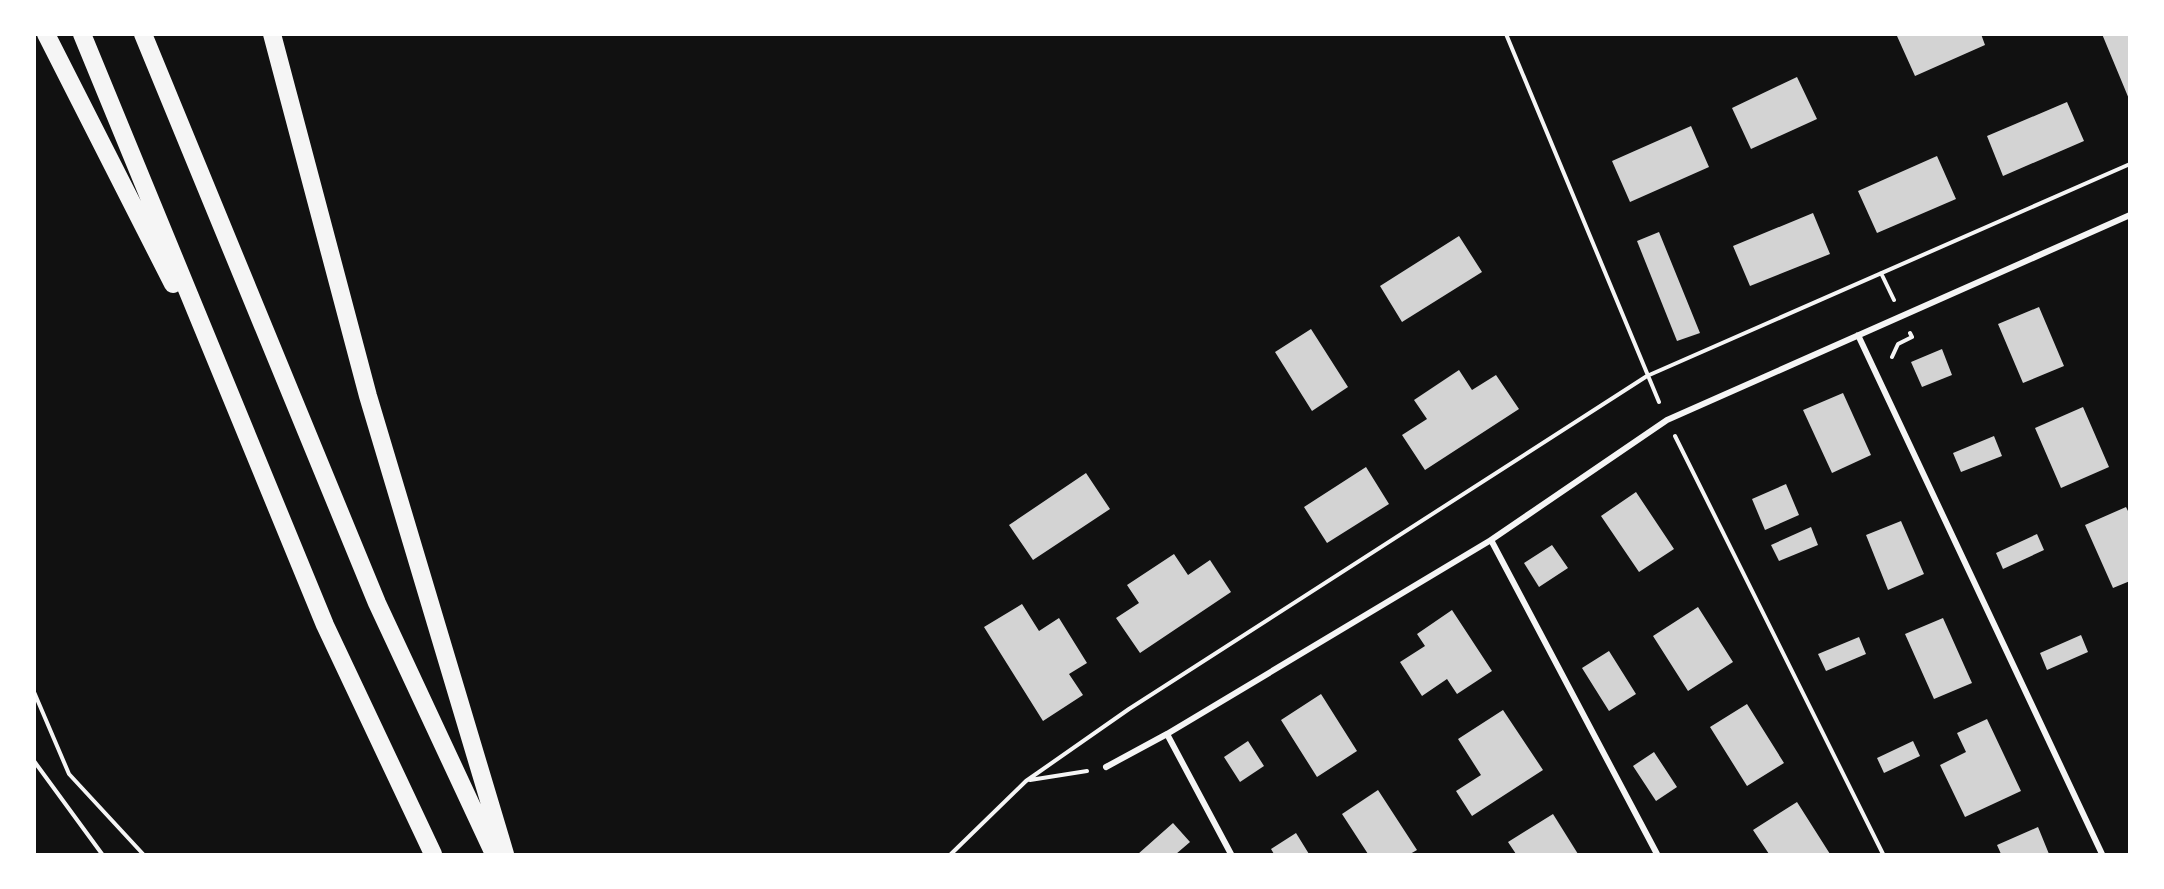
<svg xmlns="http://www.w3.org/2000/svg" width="2164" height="889" font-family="'PT Serif',serif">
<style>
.building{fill:#d3d3d3}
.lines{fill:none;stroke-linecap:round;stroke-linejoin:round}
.path{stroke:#f5f5f5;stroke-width:4}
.minor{stroke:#f5f5f5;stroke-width:6}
.motorway{stroke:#f5f5f5;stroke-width:18}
</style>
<rect width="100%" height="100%" fill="#111"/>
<path class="building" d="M1900 34H1981L1985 45 1915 76 1897 36Z
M2102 34H2130L2129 99Z
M1797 77 1817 119 1751 149 1732 108Z
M2067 102 2084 141 2003 176 1987 136Z
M1691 126 1709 167 1630 202 1612 161Z
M1937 156 1956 199 1877 233 1858 191Z
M1813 213 1830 254 1750 286 1733 246Z
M1659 232 1700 333 1677 341 1637 241Z
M1459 236 1482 272 1402 322 1380 286Z
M2039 307 2064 366 2023 383 1998 324Z
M1311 329 1348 387 1312 411 1275 352Z
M1942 349 1952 375 1922 387 1911 362Z
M1459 370 1472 390 1496 375 1519 409 1425 470 1402 435 1427 419 1414 400Z
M1843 393 1871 455 1832 473 1803 410Z
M2083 407 2109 467 2061 488 2035 428Z
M1994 436 2002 456 1961 472 1953 453Z
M1366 467 1389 504 1327 543 1304 507Z
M1086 473 1110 509 1033 560 1009 525Z
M1786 484 1799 515 1765 530 1752 499Z
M1636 492 1674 549 1639 572 1601 516Z
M2126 507 2130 515V581L2113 588 2085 525Z
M1901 521 1924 574 1888 590 1866 535Z
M1811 527 1818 545 1779 561 1771 545Z
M2037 534 2044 550 2003 569 1996 553Z
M1552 545 1568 568 1539 587 1524 563Z
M1174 554 1188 575 1210 560 1231 592 1140 653 1116 618 1139 603 1127 585Z
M1022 604 1039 631 1059 618 1087 663 1069 674 1083 695 1043 721 984 627Z
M1698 607 1733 662 1688 691 1653 636Z
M1452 610 1492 671 1457 694 1447 679 1422 696 1400 662 1425 646 1417 634Z
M1943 618 1972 683 1934 699 1905 634Z
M2081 635 2088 652 2047 670 2040 653Z
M1859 637 1866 654 1826 671 1818 654Z
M1609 651 1636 694 1609 711 1582 668Z
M1321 694 1357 751 1317 777 1281 720Z
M1747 704 1784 763 1747 786 1710 727Z
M1503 710 1543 770 1472 816 1456 791 1481 775 1458 739Z
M1987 719 2021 791 1965 817 1940 765 1966 752 1957 733Z
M1248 741 1264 766 1240 782 1224 757Z
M1913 741 1920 756 1884 773 1877 758Z
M1654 752 1677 787 1656 801 1633 766Z
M1378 790 1417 850 1410 854H1368L1342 814Z
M1797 802 1830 854H1769L1753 830Z
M1553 814 1578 854H1516L1508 842Z
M1173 823 1190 842 1176 854H1138Z
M2038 827 2049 854H2001L1997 845Z
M1296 833 1309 854H1274L1271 849Z"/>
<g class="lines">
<path class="path" d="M1506 34 1659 402
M1881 273 1894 300
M1892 357 1898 344 1912 337 1910 333
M1675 436 1883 854
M34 692 69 774 143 854
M34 761 102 854
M1030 780 1087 771
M951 854 1026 781 1129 709 1647 376 2130 164"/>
<path class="minor" d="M1858 335 2102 854
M1491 540 1657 854
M1167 734 1231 854
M1106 767 1167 734 1491 540 1667 420 2130 215"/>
<path class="motorway" d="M46 34 173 284
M82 34 325 625 433 854
M143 34 377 603 494 854
M272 34 368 396 505 854"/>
</g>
<rect width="2164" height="889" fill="none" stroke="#ffffff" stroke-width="72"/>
</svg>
